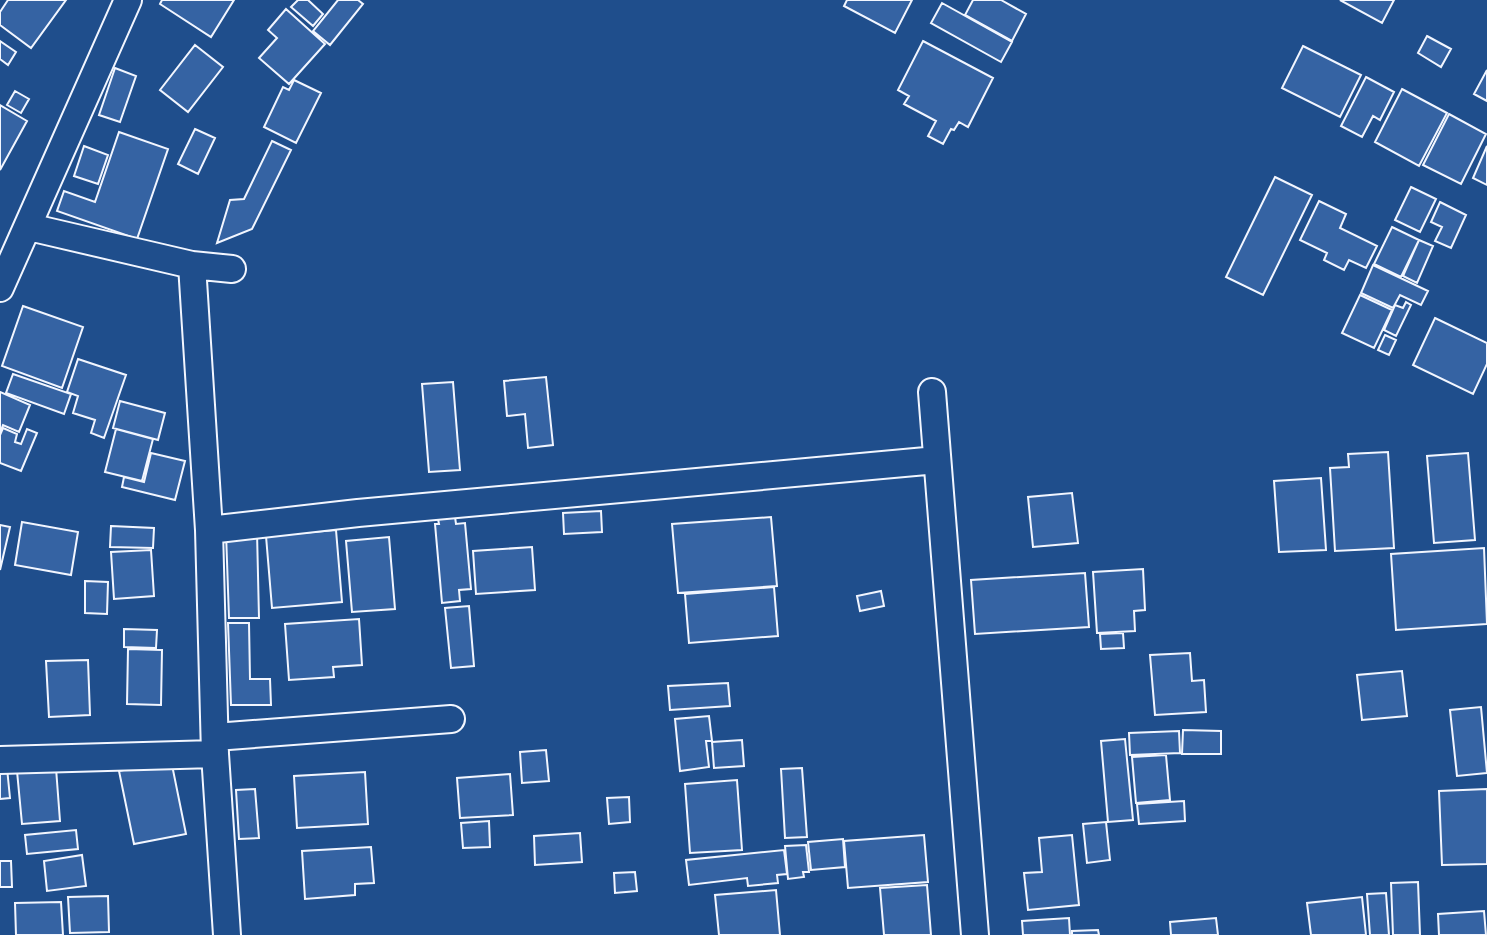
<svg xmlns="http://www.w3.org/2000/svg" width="1487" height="935" font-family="Georgia,serif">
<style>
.building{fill:#3563a3;stroke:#f2f6ff;stroke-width:2}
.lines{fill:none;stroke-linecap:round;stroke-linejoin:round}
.minor-casing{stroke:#f2f6ff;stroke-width:30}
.minor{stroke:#1f4e8c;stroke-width:26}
</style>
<rect width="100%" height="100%" fill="#1f4e8c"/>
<path class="building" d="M8 0H66L31 48 0 25V12Z
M162 0H234L211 37 160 4Z
M298 0H308L323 14 313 26 291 7Z
M338 0H358L363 4 330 45 313 31Z
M847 0H912L895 33 844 6Z
M973 0H1001L1026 14 1012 41 965 15Z
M1340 0H1394L1382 23Z
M942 3 1012 42 1001 62 931 23Z
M286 9 325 44 289 84 259 58 277 38 268 30Z
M1427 36 1451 49 1441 67 1418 53Z
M0 41 16 52 8 65 0 59Z
M923 41 993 78 968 127 959 122 954 130 951 129 943 144 928 136 936 121 904 104 909 96 898 90Z
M195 45 223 67 188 112 160 90Z
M1303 46 1361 75 1340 117 1282 88Z
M115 68 136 76 120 122 99 115Z
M1487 70V101L1474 94Z
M1366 77 1394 92 1380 120 1373 116 1362 137 1341 126Z
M294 80 321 93 296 143 264 127 283 87 289 90Z
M1402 89 1447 113 1419 166 1375 142Z
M15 91 29 99 21 113 7 105Z
M0 105 27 121 0 170Z
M1449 114 1486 134 1461 184 1423 165Z
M195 129 215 138 198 174 178 164Z
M119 132 168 149 137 239 57 211 64 191 95 202Z
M272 141 291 150 252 229 217 243 230 200 244 199Z
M84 146 108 155 98 184 74 176Z
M1487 146V185L1473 178Z
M1275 177 1312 195 1263 295 1226 277Z
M1411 187 1436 199 1420 232 1395 220Z
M1319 201 1346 214 1340 228 1377 246 1366 268 1349 260 1344 270 1324 260 1327 253 1300 240Z
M1440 202 1466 215 1451 248 1435 241 1442 227 1431 222Z
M1392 227 1419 240 1401 277 1374 264Z
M1419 240 1433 246 1417 283 1403 276Z
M1373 265 1428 291 1421 305 1400 295 1393 308 1361 293Z
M1360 295 1392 310 1374 348 1342 333Z
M1406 302 1411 305 1396 336 1384 330 1395 305 1403 308Z
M23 306 83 327 62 388 2 366Z
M1435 318 1487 343V364L1473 394 1413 365Z
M1385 335 1396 340 1389 355 1378 350Z
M78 359 126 375 104 438 91 433 95 420 73 413 78 396 67 392Z
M13 374 71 394 64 414 6 393Z
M546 377 553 445 528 448 525 414 507 416 504 381Z
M453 382 460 470 429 472 422 384Z
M0 392 30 405 19 432 3 425 0 433Z
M120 401 165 413 158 440 113 428Z
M3 428 17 434 15 442 21 444 27 429 37 433 21 471 0 463V435Z
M116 429 153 439 142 481 105 472Z
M1388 452 1394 548 1335 551 1330 468 1349 467 1348 454Z
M151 453 185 461 175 500 122 487 124 477 144 482Z
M1468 453 1475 540 1434 543 1427 456Z
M1321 478 1326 550 1279 552 1274 481Z
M1072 493 1078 543 1033 547 1028 497Z
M601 511 602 532 564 534 563 513Z
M455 517 456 524 465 523 471 589 459 590 460 601 442 603 435 524H439L438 519Z
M771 517 777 586 678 593 672 524Z
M22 522 78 532 71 575 15 565Z
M0 525 10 527 0 570Z
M111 526 154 528 153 548 110 547Z
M336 530 342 602 272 608 266 536Z
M257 532 259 618H229L226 533Z
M389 537 395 609 352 612 346 541Z
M532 547 535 590 476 594 473 551Z
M1484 548 1487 624 1396 630 1391 554Z
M151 550 154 596 114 599 111 552Z
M1143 569 1145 610 1134 611 1135 631 1097 633 1093 572Z
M1085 573 1089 627 975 634 971 580Z
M85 581 108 582 107 614 85 613Z
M774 587 778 636 689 643 685 594Z
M881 591 884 606 860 611 857 596Z
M469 606 474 666 451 668 445 608Z
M359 619 362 665 333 667 334 677 289 680 285 624Z
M228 623H249L250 679H270L271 705H231Z
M124 629 157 630 156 648 124 647Z
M1123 633 1124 648 1101 649 1100 634Z
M128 649 162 650 161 705 127 704Z
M1190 653 1192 681 1204 680 1206 712 1155 715 1150 655Z
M88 660 90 715 49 717 46 661Z
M1402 671 1407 716 1362 720 1357 675Z
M728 683 730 706 670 710 668 686Z
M1481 707 1487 773 1457 776 1450 710Z
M709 716 712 741H706L709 767 680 771 675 719Z
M1183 730 1221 731V754H1182Z
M1179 731 1180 753 1130 755 1129 733Z
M1125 739 1133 820 1108 822 1101 741Z
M742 740 744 766 714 768 712 742Z
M546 750 549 781 522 783 520 752Z
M1166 755 1170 800 1136 803 1132 757Z
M171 760 186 834 134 844 119 771Z
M7 768 10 798 0 799V769Z
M56 768 60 821 22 824 17 771Z
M802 768 807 837 785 838 781 769Z
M365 772 368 824 297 828 294 776Z
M510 774 513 815 460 818 457 778Z
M737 780 742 850 690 853 685 784Z
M255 789 259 838 239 839 236 790Z
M1487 789V864L1442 865 1439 791Z
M629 797 630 822 609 824 607 798Z
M1184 801 1185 821 1139 824 1137 804Z
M489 821 490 847 463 848 461 823Z
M1106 822 1110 860 1087 863 1083 824Z
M76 830 78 849 27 854 25 835Z
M580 833 582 862 535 865 534 836Z
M924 835 928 882 848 888 844 841Z
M1072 835 1079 905 1028 910 1024 873 1042 872 1039 838Z
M843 839 845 867 811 870 808 842Z
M806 845 809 872H803L804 877 788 879 785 846Z
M371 847 374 883 355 884V895L305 899 302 851Z
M784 850 787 874 777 875 778 883 748 886 747 878 689 885 686 860Z
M82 855 86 886 47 891 44 861Z
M0 861H11L12 887H0Z
M635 872 637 891 615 893 614 873Z
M1418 882 1420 935H1393L1391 883Z
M927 885 931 935H884L880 888Z
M776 890 780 935H719L715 895Z
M1386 893 1389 935H1370L1367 894Z
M108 896 109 932 70 933 68 897Z
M1362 897 1366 935H1311L1307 903Z
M61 902 63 935H16L15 903Z
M1484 911 1486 935H1439L1438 914Z
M1069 918 1070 935H1023L1022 921Z
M1216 918 1218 935H1171L1170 922Z
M1098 930 1099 935H1072V931Z"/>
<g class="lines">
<g class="minor-casing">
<path id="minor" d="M29 227 192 265 232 269
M192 265 209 530 215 754 227 935
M0 288 128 0
M932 392 975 935
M209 530 358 513 937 460
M215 737 451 719
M0 760 215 754"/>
</g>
<use href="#minor" class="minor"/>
</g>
</svg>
